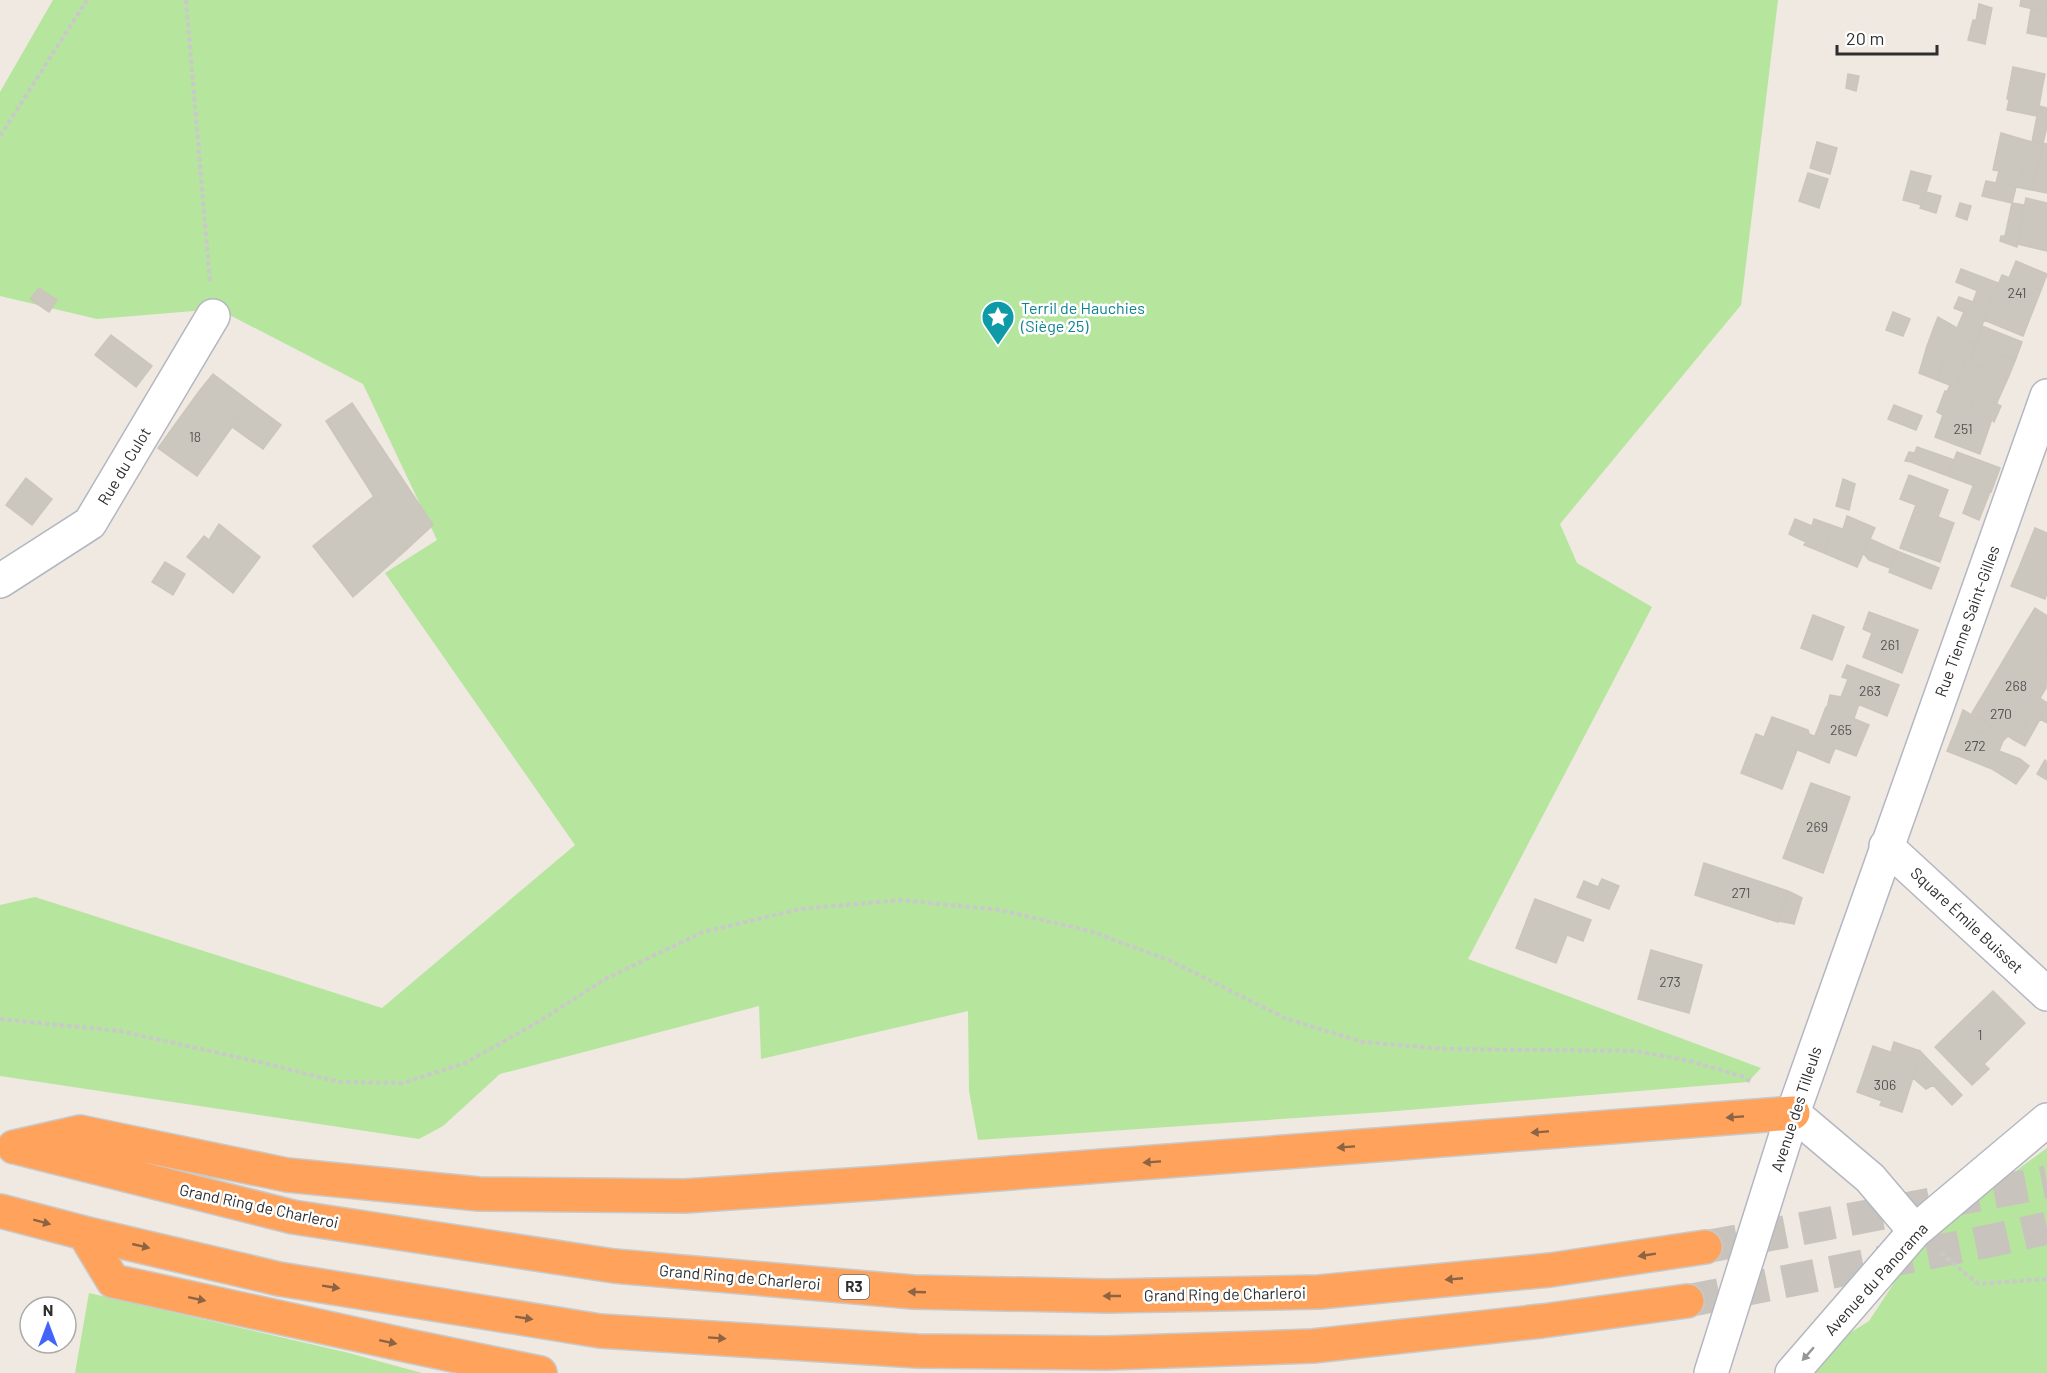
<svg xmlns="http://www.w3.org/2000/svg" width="2047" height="1373" font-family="Barlow,sans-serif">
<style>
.green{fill:#b6e59e}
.building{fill:#cbc7bf;stroke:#cbc5ba;stroke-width:1.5}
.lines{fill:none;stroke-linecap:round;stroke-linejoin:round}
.highway-tunnel{stroke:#c8c4bd;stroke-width:33;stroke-dasharray:33 16;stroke-linecap:butt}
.minor-casing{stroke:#b4b7c1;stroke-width:36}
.highway-casing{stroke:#c9c9c9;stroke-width:36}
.path{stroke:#c9c9c9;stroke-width:4;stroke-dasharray:4.5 3;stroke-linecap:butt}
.minor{stroke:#fff;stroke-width:33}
.highway{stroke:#ffa35c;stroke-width:33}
.oneway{fill:#8c6343}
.oneway2{fill:#969696}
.labels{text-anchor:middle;stroke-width:5;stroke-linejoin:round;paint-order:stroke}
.number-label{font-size:14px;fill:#555452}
.shield{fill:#fff;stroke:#6d6d6d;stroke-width:1.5}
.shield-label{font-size:15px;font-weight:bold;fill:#2e2e2e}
.culture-label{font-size:16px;fill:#0d838f;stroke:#fff;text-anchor:start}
.street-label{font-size:16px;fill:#2e2e2e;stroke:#fff}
</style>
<rect width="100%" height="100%" fill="#efe9e1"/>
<path class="green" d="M53 0H1778L1741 305 1560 524 1577 563 1652 607 1468 959 1761 1068 1748 1082 1384 1112 978 1140 969 1091 968 1011 761 1059 759 1006 500 1074 443 1126 419 1139 0 1076V905L35 897 382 1008 575 845 385 573 437 540 363 384 218 309 97 319 0 296V92Z
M2047 1148V1373H1810L1821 1351 1869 1321 1923 1239Z
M89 1293 345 1352 422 1373H75Z"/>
<path class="building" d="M2021 0H2047V12L2020 6Z
M1979 4 1992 8 1989 23 1976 21Z
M2031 9 2047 12V37L2027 33Z
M1973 20 1989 23 1985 44 1968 40Z
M2013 67 2045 74 2042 89 2010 83Z
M1848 74 1859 76 1856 91 1846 88Z
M2010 83 2042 89 2039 106 2007 99Z
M2009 100 2039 106 2037 116 2007 110Z
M2039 106 2047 108V127L2043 143 2032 142Z
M2001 133 2032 142 2043 143 2041 154 2026 152 2021 178 2034 181 2032 190 1996 183 1999 171 1993 170Z
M1817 142 1837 148 1830 174 1810 168Z
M2043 143 2047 144V193L2032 190Z
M2026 152 2041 154 2034 181 2021 178Z
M1911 171 1931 176 1922 205 1903 200Z
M1808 173 1828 179 1819 208 1799 201Z
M1986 181 2016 187 2012 203 1982 196Z
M1926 192 1941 196 1936 213 1920 208Z
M2026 198 2047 203V251L2017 244Z
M1960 203 1971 206 1967 220 1956 216Z
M2012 203 2025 205 2017 247 2000 241 2001 236H2005Z
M2016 261 2047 274 2041 290 2009 278Z
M1961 269 1998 283 1993 297 1956 282Z
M2002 275 2041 290 2032 313 1993 298Z
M39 288 57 300 49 312 30 299Z
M1977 291 1993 297 1984 320 1954 308 1959 297 1973 302Z
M1993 298 2032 313 2023 336 1984 320Z
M1893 312 1910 319 1903 336 1886 330Z
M1964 312 1984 320 1975 344 1934 327 1938 317 1957 328Z
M1982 326 2022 342 2015 361 1975 345Z
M1934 327 1975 344 1969 362 1927 346Z
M111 335 152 366 136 387 95 355Z
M1976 345 2015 361 2008 378 1969 362Z
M1927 346 1947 354 1937 380 1919 373Z
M1947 354 1966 361 1958 384 1998 400 1997 404 1937 380Z
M1966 361 2008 378 1998 400 1958 384Z
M213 374 250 402 238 419 200 390Z
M1950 385 2001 406 1994 422 1992 419 1971 410 1973 402 1947 392Z
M200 390 238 419 250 402 281 425 263 449 232 427 197 476 158 448Z
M1945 391 1973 402 1971 410 1992 419 1980 454 1935 437 1943 415 1937 412Z
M352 403 433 525 407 549 326 421Z
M1894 405 1922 416 1916 430 1888 419Z
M1917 447 1954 460 1948 476 1911 462Z
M1909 452 1915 453 1911 462 1905 461Z
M1957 452 2000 468 1991 492 1948 476Z
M1909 475 1948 490 1938 517 1954 523 1940 562 1900 548 1916 505 1900 499Z
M26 478 52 499 32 525 6 505Z
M1843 479 1855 484 1849 510 1836 506Z
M1973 486 1990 492 1979 520 1963 513Z
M374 496 407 549 353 597 313 546Z
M1847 516 1875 528 1870 539 1843 529Z
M1795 519 1812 526 1814 519 1831 525 1824 553 1804 545 1806 542 1789 534Z
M219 524 260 557 233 593 187 557 204 536 209 540Z
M1831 525 1870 539 1857 567 1824 553Z
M2035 528 2047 533V580L2018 570Z
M1870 539 1897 551 1890 568 1869 560 1863 553Z
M1897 551 1939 568 1931 589 1889 572Z
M165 562 185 574 173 595 152 582Z
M2018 570 2047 580V593L2045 599 2011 586Z
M2035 608 2047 616V651L2019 634Z
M1869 612 1918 630 1902 673 1863 657 1872 633 1863 629Z
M1813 615 1844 627 1832 660 1801 648Z
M2019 634 2047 651 2046 688 2003 661Z
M2003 661 2046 688 2031 713 1987 688Z
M1847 665 1899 685 1887 716 1841 697 1848 679 1842 677Z
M1987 688 2031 713 2014 740 1972 713Z
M1830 695 1841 697 1859 704 1854 718 1827 708Z
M2040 698 2047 703V707L2040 719 2030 714Z
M1826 707 1869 725 1856 756 1835 748 1829 763 1808 754Z
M2047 707V723L2040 719Z
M1963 710 2008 736 2003 741 1958 724Z
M2030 714 2040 719 2025 746 2014 740Z
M1772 717 1808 730 1809 734 1814 736 1808 754 1764 737Z
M1958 724 2003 741 1992 769 1947 751Z
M1756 734 1797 750 1782 789 1741 773Z
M1999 751 2020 759 2029 766 2016 784 1992 769Z
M2045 760 2047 762V780L2037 774Z
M1811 783 1850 797 1823 873 1783 858Z
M1704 863 1788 891 1778 922 1695 895Z
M1602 879 1619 886 1609 909 1577 897 1584 881 1598 887Z
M1788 891 1802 898 1794 924 1778 921Z
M1535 899 1591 920 1583 941 1567 935 1556 963 1516 948Z
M1651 950 1702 965 1689 1013 1638 999Z
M1993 991 2025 1023 1984 1064 1989 1069 1972 1085 1935 1047Z
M1894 1042 1920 1051 1917 1061 1891 1052Z
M1873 1046 1918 1062 1902 1112 1880 1105 1882 1101 1857 1092Z
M1920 1051 1962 1095 1952 1105 1933 1085 1926 1089 1913 1078Z"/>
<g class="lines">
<path class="highway-tunnel" d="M1705 1247 2047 1182
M1687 1301 1994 1240 2047 1228"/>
<g class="minor-casing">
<path id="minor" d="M0 581 90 523 213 316
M1886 846 2047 994
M1793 1113 1870 1178 1915 1231
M1711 1373 1793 1113 2047 396
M1792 1373 1915 1231 2047 1120"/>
</g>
<g class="highway-casing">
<path id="highway" d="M14 1147 80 1132 287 1175 479 1194 685 1196 880 1183 1793 1113
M19 1148 293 1217 614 1266 913 1292 1108 1296 1319 1292 1550 1270 1705 1247
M0 1211 84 1233 279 1279 600 1331 917 1351 1106 1353 1313 1346 1542 1321 1687 1301
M84 1233 113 1281 414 1347 540 1373"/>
</g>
<path class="path" d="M186 0 210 282
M0 136 87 0
M0 1019 120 1031 264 1063 339 1082 403 1083 465 1063 538 1022 607 978 703 932 800 909 901 900 1000 910 1090 931 1171 961 1287 1019 1363 1042 1443 1049 1636 1051 1690 1061 1744 1077 1751 1082
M1941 1253 1978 1284 2047 1279"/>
<use href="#minor" class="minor"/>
<use href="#highway" class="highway"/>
</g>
<defs><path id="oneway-solid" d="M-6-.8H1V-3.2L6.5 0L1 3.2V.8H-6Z" transform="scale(1.5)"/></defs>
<g class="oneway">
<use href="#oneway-solid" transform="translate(1735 1117) rotate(176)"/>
<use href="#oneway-solid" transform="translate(1540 1132) rotate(176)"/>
<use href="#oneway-solid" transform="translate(1346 1147) rotate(176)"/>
<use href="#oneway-solid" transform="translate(1152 1162) rotate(176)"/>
<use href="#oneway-solid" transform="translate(42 1222) rotate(15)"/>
<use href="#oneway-solid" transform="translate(141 1246) rotate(13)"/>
<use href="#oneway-solid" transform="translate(1647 1255) rotate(171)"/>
<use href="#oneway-solid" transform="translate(1454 1279) rotate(175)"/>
<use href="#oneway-solid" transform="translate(331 1287) rotate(9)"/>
<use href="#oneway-solid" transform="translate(917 1292) rotate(-178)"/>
<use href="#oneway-solid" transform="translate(1112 1296) rotate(180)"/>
<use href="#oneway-solid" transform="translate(197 1299) rotate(12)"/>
<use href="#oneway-solid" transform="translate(524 1318) rotate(9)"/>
<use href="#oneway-solid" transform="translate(717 1338) rotate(4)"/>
<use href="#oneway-solid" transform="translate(388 1342) rotate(12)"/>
</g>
<use class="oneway2" href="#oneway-solid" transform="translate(1808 1354) rotate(131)"/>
<defs>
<g id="sight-pin" transform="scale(1.725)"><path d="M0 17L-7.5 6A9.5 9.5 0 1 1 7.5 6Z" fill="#0f9aa8" stroke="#fff"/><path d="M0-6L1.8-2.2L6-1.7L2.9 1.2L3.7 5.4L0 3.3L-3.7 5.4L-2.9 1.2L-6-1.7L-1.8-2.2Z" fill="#fff"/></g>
</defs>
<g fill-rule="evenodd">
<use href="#sight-pin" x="998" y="317"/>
</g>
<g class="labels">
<g class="number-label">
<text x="2017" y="298">241</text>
<text x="1963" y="434">251</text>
<text x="195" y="442">18</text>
<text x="1890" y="650">261</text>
<text x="2016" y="691">268</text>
<text x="1870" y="696">263</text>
<text x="2001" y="719">270</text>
<text x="1841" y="735">265</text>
<text x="1975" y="751">272</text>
<text x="1817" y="832">269</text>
<text x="1741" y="898">271</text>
<text x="1670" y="987">273</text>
<text x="1980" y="1040">1</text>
<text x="1885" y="1090">306</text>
</g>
<rect class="shield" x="839" y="1275" width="30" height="24" rx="4.5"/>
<g class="shield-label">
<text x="854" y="1292">R3</text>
</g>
<g class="culture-label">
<text x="1021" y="314">Terril de Hauchies<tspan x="1021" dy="18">(Siège 25)</tspan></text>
</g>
<g class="street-label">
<text transform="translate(124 466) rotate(-59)" y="6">Rue du Culot</text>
<text transform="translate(1967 621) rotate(-70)" y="6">Rue Tienne Saint-Gilles</text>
<text transform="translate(1967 920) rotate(43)" y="6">Square Émile Buisset</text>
<text transform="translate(1796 1109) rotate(-72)" y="6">Avenue des Tilleuls</text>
<text transform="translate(259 1206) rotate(12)" y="6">Grand Ring de Charleroi</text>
<text transform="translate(740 1277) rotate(5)" y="6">Grand Ring de Charleroi</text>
<text transform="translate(1876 1279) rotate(-48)" y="6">Avenue du Panorama</text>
<text transform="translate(1225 1294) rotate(-1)" y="6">Grand Ring de Charleroi</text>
</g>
</g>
<g transform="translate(48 1325)"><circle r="28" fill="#ffffff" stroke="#ababab" stroke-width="1.5"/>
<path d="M0-4.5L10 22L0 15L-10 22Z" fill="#4264fb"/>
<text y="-9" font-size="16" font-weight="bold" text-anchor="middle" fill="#2e2e2e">N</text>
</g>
<path d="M1837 45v9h100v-9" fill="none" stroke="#2e2e2e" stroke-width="3"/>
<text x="1846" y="45" font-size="18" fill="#2e2e2e" stroke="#ffffff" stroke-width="4.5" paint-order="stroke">20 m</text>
</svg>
